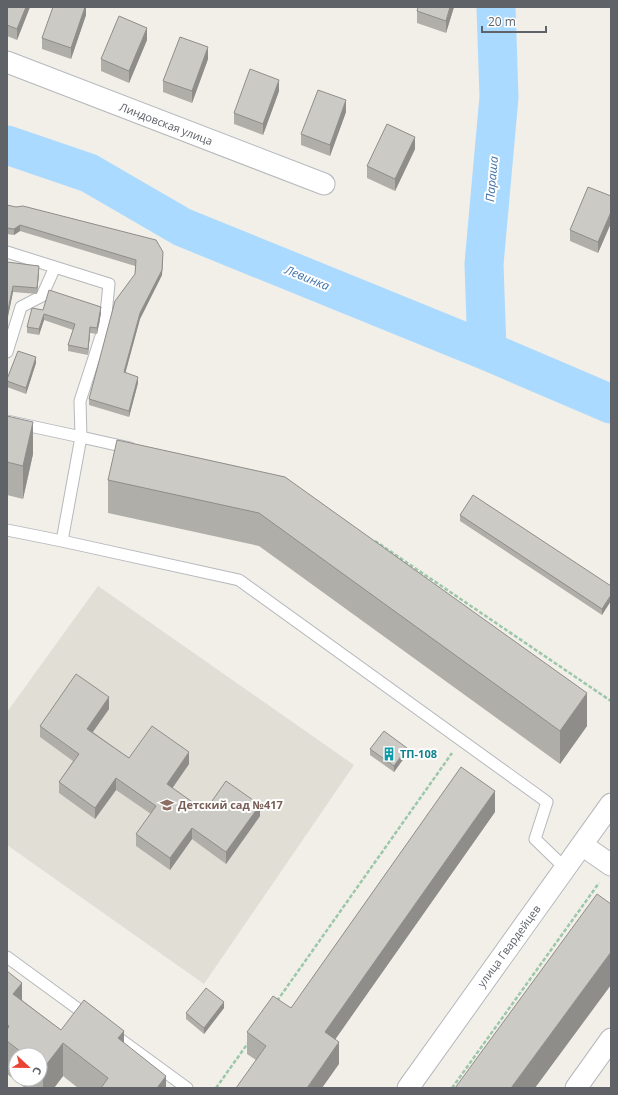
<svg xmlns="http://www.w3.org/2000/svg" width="618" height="1095" font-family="'Open Sans',sans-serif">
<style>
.education{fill:#e1ded6}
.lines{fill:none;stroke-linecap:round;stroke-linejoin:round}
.river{stroke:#aadaff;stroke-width:39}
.service-casing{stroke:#b5b8bc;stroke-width:13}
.minor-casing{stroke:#b5b8bc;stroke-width:23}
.path{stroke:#9cc7a9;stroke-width:2.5;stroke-dasharray:4 2;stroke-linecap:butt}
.service{stroke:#fff;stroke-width:11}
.minor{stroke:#fff;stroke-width:21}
.wall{fill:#afaea9;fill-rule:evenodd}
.shaded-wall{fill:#8f8d8a}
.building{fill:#cccac5;stroke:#8f8d8a}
.labels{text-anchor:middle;stroke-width:4;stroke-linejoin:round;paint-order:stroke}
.street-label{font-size:11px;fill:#5f6368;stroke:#fff}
.culture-label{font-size:11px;font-weight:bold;fill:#0d838f;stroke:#fff;text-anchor:start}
.education-label{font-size:11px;font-weight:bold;fill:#785e54;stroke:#fff;text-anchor:start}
.water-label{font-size:12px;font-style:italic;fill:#4174aa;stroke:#fff}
</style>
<rect width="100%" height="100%" fill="#f1efe8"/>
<path class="education" d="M98 586 354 765 204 984 7 845V712Z"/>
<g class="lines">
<path class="river" d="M7 145 89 173 182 227 487 351 611 404
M487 351 484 264 499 97 496 7"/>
<g class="service-casing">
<path id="service" d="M7 252 109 284 105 324 80 401 81 437 130 448
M7 352 21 307 42 296 55 267
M7 421 81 437 62 541
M7 530 62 541 239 580 547 802 535 839 565 868
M7 957 89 1017
M113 1034 187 1088"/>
</g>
<g class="minor-casing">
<path id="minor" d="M7 62 324 184
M582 845 611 865
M408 1088 611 804
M576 1088 611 1039"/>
</g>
<path class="path" d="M375 541 611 701
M277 1001 452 753
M216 1088 248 1043
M452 1088 599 883"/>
<use href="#service" class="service"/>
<use href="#minor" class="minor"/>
</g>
<path class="wall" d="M7 7H30L17 40 7 36Z
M86 7V15L71 59 42 49V38Z
M454 7 446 33 417 23V11Z
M147 40 129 83 101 71V59Z
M208 59 192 103 163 92V81Z
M279 91 263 135 234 124V113Z
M346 112 330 156 301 145V134Z
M415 149 395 191 367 178V166Z
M611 196V223L598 253 570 241V230Z
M7 205 163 258 162 275 140 319 125 373 138 383 129 417 89 405V399L135 274V266L20 231 14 235 7 234Z
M7 262 39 272 37 294 13 292 7 321Z
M43 310 101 313 97 334 90 333 88 355 68 351V345L73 330 44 320 39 335 27 333V327Z
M36 363 26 394 7 387V379Z
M7 416 33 454 23 499 7 495Z
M285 477 587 726 560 764 259 546 108 513V480Z
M460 515 611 586 602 615 460 521Z
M109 709 93 732 129 758 189 764 172 788 205 811 260 816 226 864 192 839 170 870 136 846V834L151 814 116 790 95 819 59 793V782L73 761 40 737V726Z
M370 749 407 754 394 772 370 755Z
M495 812 335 1039 339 1064 256 1060 247 1054V1032L291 1008Z
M7 971 22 1000 61 1030 124 1043 166 1088H78L63 1076 54 1088H25L7 1074ZM16 1055H40V1079H16Z
M224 1008 204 1034 186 1019V1013Z"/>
<path class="shaded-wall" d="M26 7H30L17 40V29Z
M85 7H86V15L71 59V48Z
M450 7H454L446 33V21Z
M147 28V40L129 83V71Z
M208 47V59L192 103V91Z
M279 80V91L263 135V124Z
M346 100V112L330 156V145Z
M415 137V149L395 191V179Z
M611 212V223L598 253V242Z
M20 225V231L14 235V229Z
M163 252 162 275 140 319 124 378V372L140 313Z
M39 266V272L37 294V288Z
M13 286V292L7 321V315Z
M101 307V313L97 334V328Z
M44 314V320L39 335V329Z
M90 327V333L88 355V349Z
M36 357V363L26 394V388Z
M138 377V383L129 417V411Z
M33 422V454L23 499V466Z
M611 595V601L602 615V609Z
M587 693V726L560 764V731Z
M109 697V709L87 740V729Z
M407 748V754L394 772V766Z
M189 752V764L167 796V784Z
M116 778V790L95 819V808Z
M495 791V812L325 1054V1032Z
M260 805V816L226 864V852Z
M192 828V839L170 870V858Z
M611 952V985L535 1088H511Z
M22 983V1016L13 994Z
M224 1002V1008L204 1034V1028Z
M124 1031V1064L118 1038Z
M339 1042V1064L322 1088H307Z
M63 1043V1076L54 1088H43V1069Z
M166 1076V1088H157Z"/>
<path class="building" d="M7 7H26L17 29 7 25Z
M53 7H85L71 48 42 38Z
M418 7H450L446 21 417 11Z
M119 16 147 28 129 71 101 59Z
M180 37 208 47 192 91 163 81Z
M250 69 279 80 263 124 234 113Z
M318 90 346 100 330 145 301 134Z
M387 124 415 137 395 179 367 166Z
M588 187 611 196V212L598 242 570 230Z
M7 205 16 207 23 206 156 240 163 252 162 270 140 313 124 372 138 377 129 411 89 399 115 301 135 274 136 260 20 225 14 229 7 228Z
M7 262 39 266 37 288 13 286 7 315Z
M49 290 101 307 97 328 90 327 88 349 68 345 75 324 44 314 39 329 27 327 32 308 43 310Z
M18 351 36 357 26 388 7 381V379Z
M7 416 33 422 23 466 7 462Z
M117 440 285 477 587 693 560 731 259 513 108 480Z
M473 495 611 586V595L602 609 460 515Z
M76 674 109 697 87 729 129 758 152 726 189 752 167 784 205 811 226 781 260 805 226 852 192 828 170 858 136 834 156 806 116 778 95 808 59 782 79 754 40 726Z
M384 731 407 748 394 766 370 749Z
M461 767 495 791 325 1032 339 1042 307 1088H236L266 1046 247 1032 273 996 291 1008Z
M597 894 611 904V952L511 1088H455Z
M7 971 22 983 13 994 61 1030 84 1000 124 1031 118 1038 166 1076 157 1088H101L108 1078 63 1043 43 1069 40 1067V1055H25L7 1041V1030L9 1026 7 1024Z
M206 988 224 1002 204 1028 186 1013Z"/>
<defs>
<g id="building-bare" transform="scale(1.08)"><path d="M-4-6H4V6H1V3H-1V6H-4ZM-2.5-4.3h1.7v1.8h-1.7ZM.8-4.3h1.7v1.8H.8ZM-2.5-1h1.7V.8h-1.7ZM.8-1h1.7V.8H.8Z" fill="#0f9aa8" stroke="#fff" stroke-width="2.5" paint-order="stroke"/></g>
<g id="school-bare" transform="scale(1.08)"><path d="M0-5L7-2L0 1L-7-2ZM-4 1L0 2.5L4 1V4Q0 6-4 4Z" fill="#8d6e63" stroke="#fff" stroke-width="2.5" paint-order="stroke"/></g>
</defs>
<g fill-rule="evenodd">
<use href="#building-bare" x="389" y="754"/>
<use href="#school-bare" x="167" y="805"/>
</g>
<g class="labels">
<g class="street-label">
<text transform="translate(166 124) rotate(21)" y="4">Линдовская улица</text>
<text transform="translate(509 946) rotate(-54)" y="4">улица Гвардейцев</text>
</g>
<g class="culture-label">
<text x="400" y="758">ТП-108</text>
</g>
<g class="education-label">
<text x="178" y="809">Детский сад №417</text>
</g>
<g class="water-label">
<text transform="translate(492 179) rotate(-85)" y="4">Параша</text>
<text transform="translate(307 278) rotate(22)" y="4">Левинка</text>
</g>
</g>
<rect width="618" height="1095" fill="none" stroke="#5f6368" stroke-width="16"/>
<g transform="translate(28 1067) rotate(112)"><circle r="19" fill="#ffffff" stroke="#bfc1c3"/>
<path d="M0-3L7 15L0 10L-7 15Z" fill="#ea4335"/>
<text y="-6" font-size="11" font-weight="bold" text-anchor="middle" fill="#5f6368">С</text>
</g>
<path d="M482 26v6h64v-6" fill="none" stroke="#5f6368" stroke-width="2"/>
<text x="488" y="26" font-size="12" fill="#5f6368" stroke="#ffffff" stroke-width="3" paint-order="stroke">20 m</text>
</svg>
